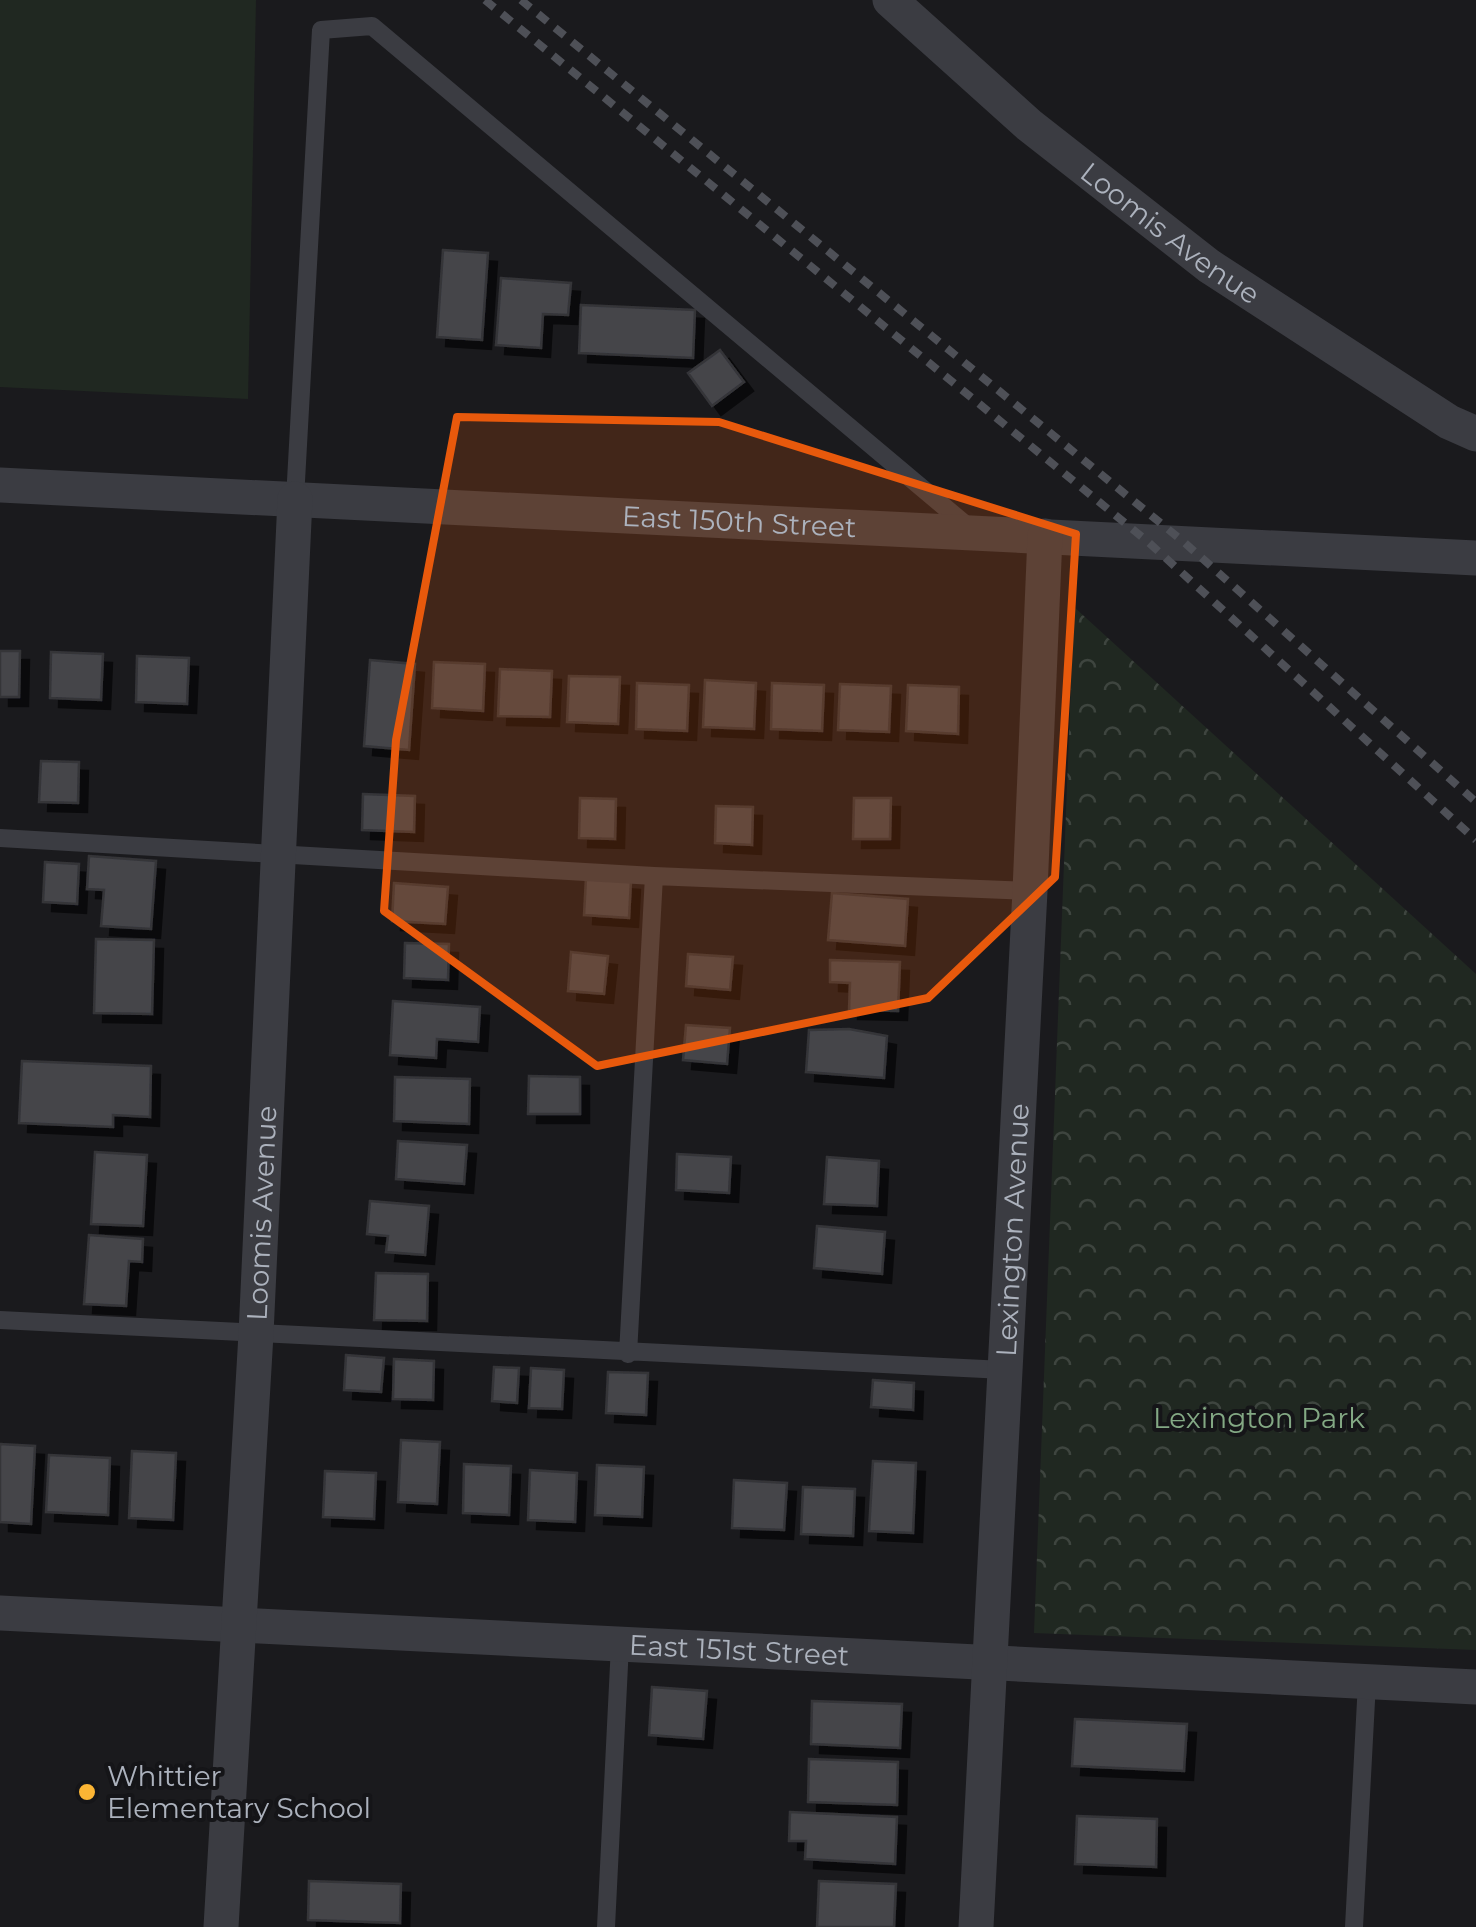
<svg xmlns="http://www.w3.org/2000/svg" width="1476" height="1927" font-family="Montserrat,sans-serif">
<style>
.park{fill:url(#park-crowns)}
.pitch{fill:#202821}
.building{fill:#44454a;stroke:#343439;stroke-width:2.5;filter:url(#shadow)}
.lines{fill:none;stroke-linecap:round;stroke-linejoin:round}
.service{stroke:#3b3c42;stroke-width:18}
.minor{stroke:#3b3c42;stroke-width:35}
.rail{stroke:#4e5057;stroke-width:8;stroke-dasharray:12 10;stroke-linecap:butt}
.marked{fill:#e8590c;fill-opacity:0.2;stroke:#e8590c;stroke-width:8;stroke-linejoin:round}
.poi-dot{fill:#fbb534;stroke:#151518;stroke-width:4}
.labels{text-anchor:middle;stroke-width:8;stroke-linejoin:round;paint-order:stroke}
.street-label{font-size:28px;fill:#acb2bd;stroke:#151518}
.park-label{font-size:28px;fill:#83a884;stroke:#151518}
.poi-label{font-size:28px;fill:#acb2bd;stroke:#151518;text-anchor:start}
</style>
<defs>
<pattern id="park-crowns" width="20" height="18" patternUnits="userSpaceOnUse" patternTransform="scale(2.5)"><rect width="20" height="18" fill="#202821"/><path d="M2 6a3 3 0 1 1 6 0M12 15a3 3 0 1 1 6 0" fill="none" stroke="#3e453f"/></pattern>
<filter id="shadow"><feDropShadow dx="9" dy="9" stdDeviation="0" flood-color="#0009"/></filter>
</defs>
<rect width="100%" height="100%" fill="#1a1a1d"/>
<path class="park" d="M1074 607 1476 974V1650L1034 1633Z"/>
<path class="pitch" d="M0 0H256L248 399 0 387Z"/>
<path class="building" d="M443 250 488 253 482 340 437 337Z
M501 278 571 283 568 315 543 314 541 348 496 345Z
M581 305 695 310 693 358 579 353Z
M720 350 744 382 712 406 688 373Z
M0 651H20L19 697H0Z
M51 652 103 654 101 700 50 698Z
M137 656 189 658 187 704 136 702Z
M370 660 415 664 409 750 364 746Z
M434 662 485 664 483 711 432 708Z
M500 669 552 671 550 717 498 716Z
M569 676 620 677 618 724 567 722Z
M705 680 756 683 754 729 703 727Z
M637 683 689 685 687 731 636 729Z
M772 683 824 685 822 731 771 729Z
M840 684 891 686 889 732 838 730Z
M908 685 959 687 958 734 906 731Z
M41 761 79 762 78 803 39 802Z
M363 794 415 796 414 832 362 830Z
M580 798 616 799 615 839 579 838Z
M854 798H891L890 839H853Z
M716 806 753 807 752 845 715 843Z
M89 856 156 861 151 929 101 926 104 890 87 889Z
M45 862 79 864 77 904 43 902Z
M586 878 631 881 629 918 584 915Z
M394 883 448 887 445 924 392 921Z
M832 893 908 899 905 946 828 940Z
M96 939 154 940 152 1014 94 1013Z
M405 943 449 944 448 980 404 978Z
M571 952 608 956 604 994 568 991Z
M688 954 733 957 730 990 686 986Z
M830 960 900 962 898 1011 849 1010 850 983 830 982Z
M393 1001 480 1007 478 1042 437 1039 436 1058 390 1055Z
M686 1025 730 1028 727 1064 683 1060Z
M849 1029 887 1036 884 1078 806 1072 809 1030Z
M22 1061 151 1066 150 1117 113 1115V1127L19 1123Z
M529 1076 580 1077V1114H528Z
M395 1077 470 1079 469 1124 394 1121Z
M398 1141 467 1145 464 1184 396 1179Z
M95 1152 147 1155 143 1226 91 1224Z
M677 1154 731 1157 729 1193 676 1190Z
M827 1157 879 1161 877 1206 824 1204Z
M370 1201 429 1206 425 1255 386 1252 388 1236 367 1234Z
M817 1226 885 1232 882 1274 814 1268Z
M89 1235 143 1239 142 1262 129 1261 126 1306 84 1304Z
M376 1273 428 1274 427 1321 374 1320Z
M346 1355 384 1358 381 1392 344 1390Z
M394 1359 434 1361 433 1400 393 1399Z
M494 1367 519 1368 517 1403 492 1401Z
M531 1368 564 1370 562 1409 529 1408Z
M608 1372 648 1373 646 1415 606 1413Z
M873 1380 914 1383 913 1410 871 1407Z
M401 1440 440 1442 437 1504 398 1502Z
M0 1444 35 1446 31 1524 0 1522Z
M132 1451 176 1453 173 1520 129 1518Z
M49 1455 110 1458 108 1515 46 1512Z
M873 1461 916 1463 913 1533 869 1531Z
M464 1464 511 1466 509 1515 463 1513Z
M597 1465 644 1467 642 1517 595 1515Z
M530 1470 577 1473 575 1522 528 1520Z
M325 1471 376 1473 374 1519 323 1517Z
M734 1480 787 1483 784 1530 732 1528Z
M803 1487 855 1489 853 1536 801 1534Z
M652 1687 707 1691 703 1739 649 1735Z
M812 1701 902 1704 900 1748 811 1744Z
M1075 1719 1187 1724 1184 1771 1072 1766Z
M809 1759 898 1762 897 1805 808 1802Z
M790 1812 897 1817 895 1864 805 1859 806 1841H789Z
M1077 1816 1157 1819 1156 1867 1075 1864Z
M309 1881 401 1884 400 1923 308 1920Z
M819 1881 896 1884 894 1927H817Z"/>
<g class="lines">
<path class="service" d="M295 499 321 30 372 26 972 530
M0 838 654 876 1030 891
M0 1320 1004 1370
M628 1354 654 876
M606 1927 620 1645
M1354 1927 1367 1682"/>
<g class="minor">
<path id="s1" d="M890 0 1029 125 1209 266 1449 422 1476 434"/>
<path id="s2" d="M0 485 1476 558"/>
<path id="s3" d="M0 1613 1476 1687"/>
<path id="s4" d="M221 1927 256 1334 295 499"/>
<path id="s5" d="M976 1927 1030 891 1045 536"/>
</g>
<path class="rail" d="M485 0 1147 541 1476 840
M521 0 1185 543 1476 802"/>
</g>
<path class="marked" d="M457 417 719 422 1076 534 1055 877 928 998 597 1066 384 911 396 740Z"/>
<circle class="poi-dot" cx="87" cy="1792" r="10"/>
<g class="labels">
<g class="street-label">
<text dy="10" stroke="none"><textPath href="#s1" startOffset="365">Loomis Avenue</textPath></text>
<text dy="10" stroke="none"><textPath href="#s2" startOffset="740">East 150th Street</textPath></text>
<text dy="10" stroke="none"><textPath href="#s4" startOffset="715">Loomis Avenue</textPath></text>
<text dy="10" stroke="none"><textPath href="#s5" startOffset="698">Lexington Avenue</textPath></text>
<text dy="10" stroke="none"><textPath href="#s3" startOffset="740">East 151st Street</textPath></text>
</g>
<g class="park-label">
<text x="1259" y="1428">Lexington Park</text>
</g>
<g class="poi-label">
<text x="107" y="1786">Whittier<tspan x="107" dy="32">Elementary School</tspan></text>
</g>
</g>
</svg>
